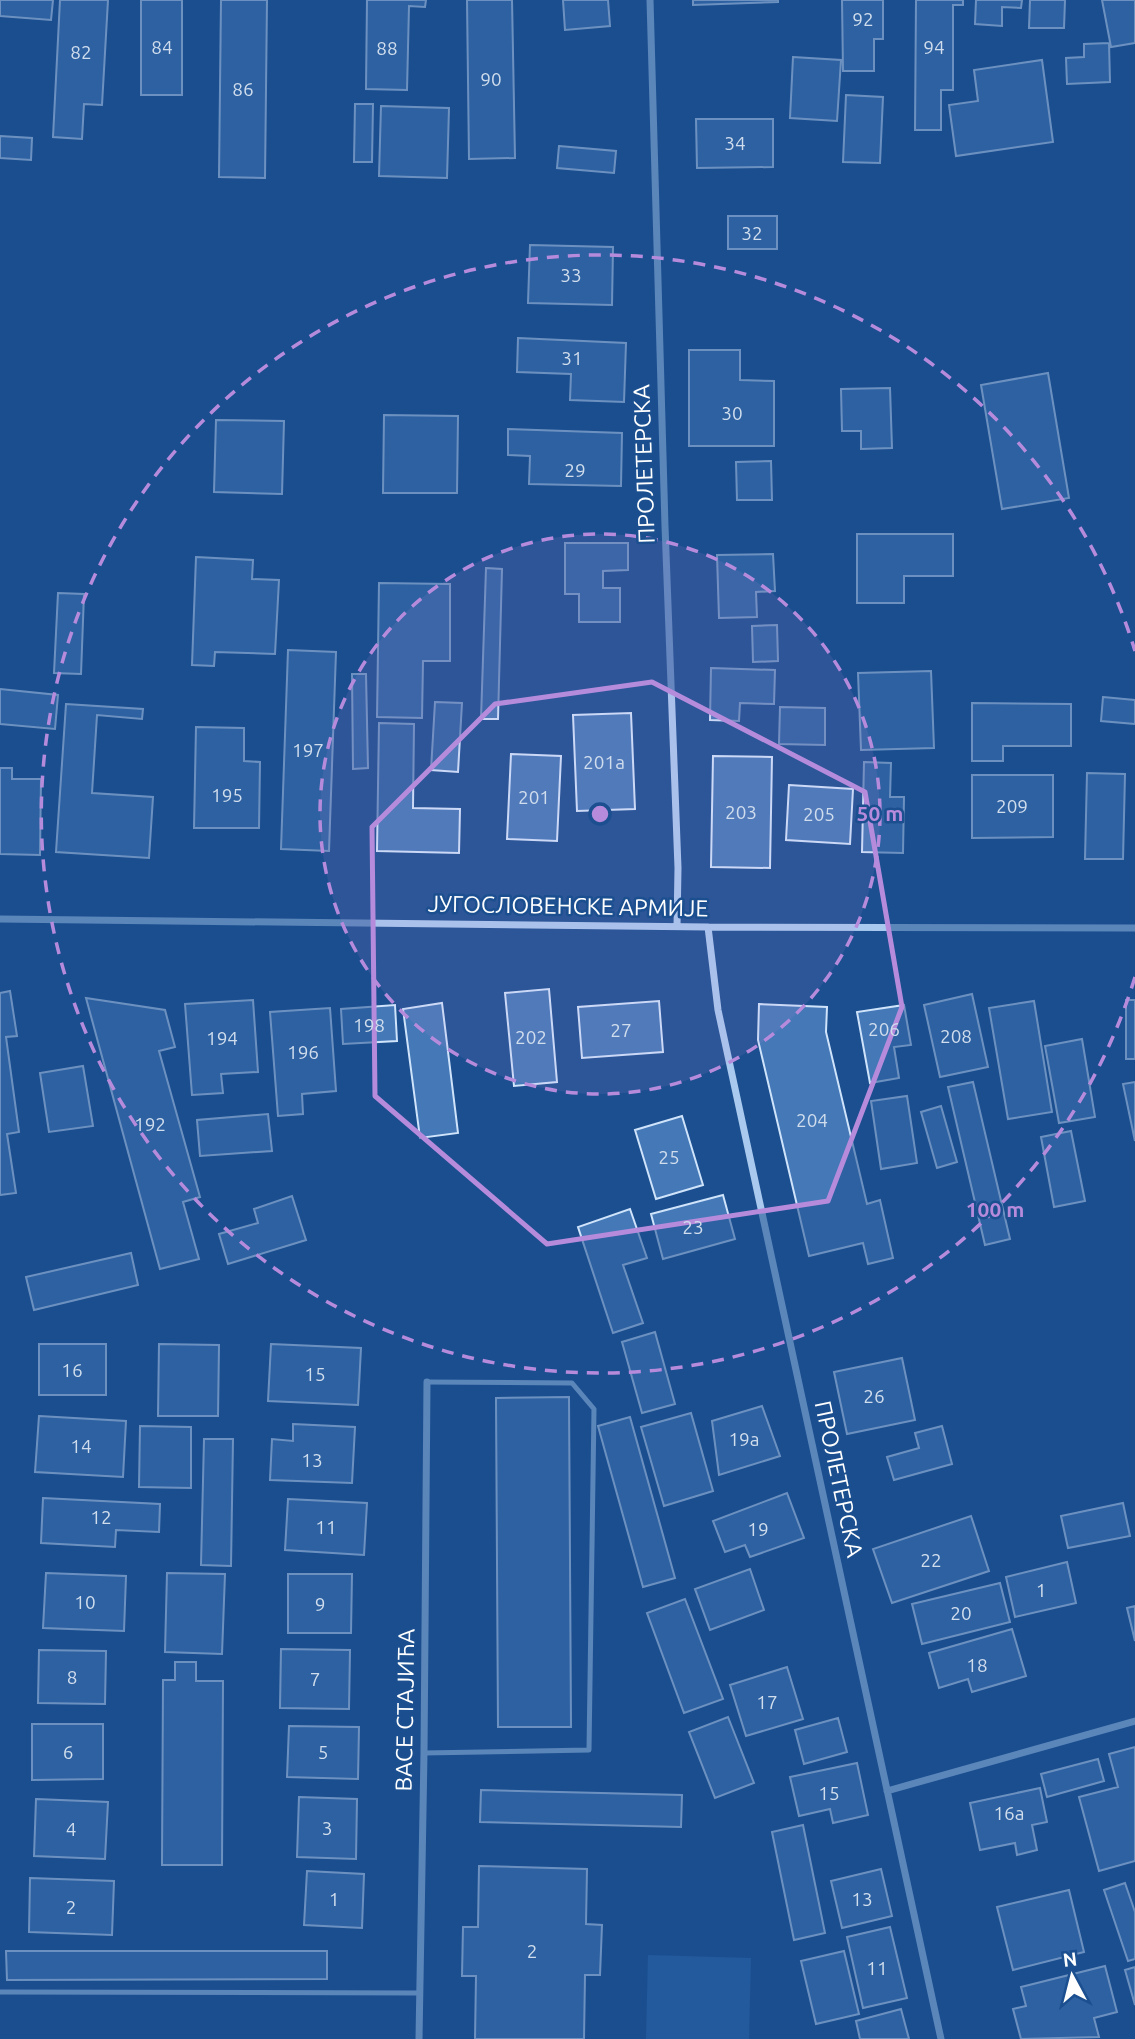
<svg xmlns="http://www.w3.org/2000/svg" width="1135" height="2039" font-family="Ubuntu,sans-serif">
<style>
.green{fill:#2e69ad}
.building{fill:#4478b7;stroke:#cfe3fa;stroke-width:2}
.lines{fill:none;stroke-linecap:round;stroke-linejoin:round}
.service{stroke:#a9c9ee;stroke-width:5}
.minor{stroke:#a9c9ee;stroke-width:7}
.marked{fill:none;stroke:#b68bdc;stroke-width:5;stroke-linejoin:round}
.ring{fill:none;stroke:#b68bdc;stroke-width:3.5;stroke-dasharray:12 9}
.labels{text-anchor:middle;stroke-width:5;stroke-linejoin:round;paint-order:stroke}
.number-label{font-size:19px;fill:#d0dded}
.street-label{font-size:23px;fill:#fff;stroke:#1b4f8f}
.centre{fill:#b68bdc;stroke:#1b4f8f;stroke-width:3.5}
.ring-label{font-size:21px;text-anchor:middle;font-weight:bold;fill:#b68bdc;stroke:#1b4f8f;stroke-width:5;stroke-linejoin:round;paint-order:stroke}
</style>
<rect width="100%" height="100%" fill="#1b4f8f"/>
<path class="green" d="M648 1955 751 1958 749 2039H646Z"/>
<path class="building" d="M0 0H53L51 20 0 16Z
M60 0H108L102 105 84 104 82 139 53 137Z
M141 0H182V95H141Z
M221 0H267L265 178 219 177Z
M367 0H426L425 7 409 6 407 90 366 89Z
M467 0H512L515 158 469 159Z
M563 0H608L610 26 565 30Z
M693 0H778V2L693 5Z
M842 0H883V39H874V71H843Z
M916 0H963V5H953V90H941V130H915Z
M976 0H1022L1021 8 1002 7V26L975 24Z
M1030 0H1065L1064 28H1029Z
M1102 0H1135V43L1111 47Z
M1109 43 1110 82 1067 84 1066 58 1084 57V44Z
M793 57 841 60 837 121 790 118Z
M1042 60 1053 142 956 156 949 105 978 101 974 70Z
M846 95 883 97 880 163 843 162Z
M355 104H373L372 162H354Z
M381 106 449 108 447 178 379 176Z
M696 119H773V167L697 168Z
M0 136 32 138 31 160 0 158Z
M559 146 616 151 614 173 557 168Z
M728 216H777V249H728Z
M530 245 613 247 612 305 528 303Z
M518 338 626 343 624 402 570 400 571 374 517 372Z
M689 350H740V380L774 381V446H689Z
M1048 373 1069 498 1002 509 981 385Z
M890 388 892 448 861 449V431H842L841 389Z
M384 415 458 416 457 493H383Z
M216 420 284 421 282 494 214 492Z
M508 429 622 433 621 486 529 484 530 456 508 455Z
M771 461 772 500H737L736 462Z
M857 534H953V576H904V603H857Z
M565 543H628V570L603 571V588H620V622H579V594H565Z
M773 554 775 591 756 592 757 617 719 618 717 555Z
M196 557 253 560 252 579 279 580 275 654 215 652 214 666 192 665Z
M486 568 502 569 498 719H481Z
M379 583 450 584V661H423L422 718 377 717Z
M58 593 84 594 81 674 54 673Z
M777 625 778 661 753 662 752 626Z
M288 650 336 652 329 851 281 849Z
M711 668 775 670 774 704 740 703 739 721 710 720Z
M931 671 934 748 861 750 858 673Z
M352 674H366L368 768 353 769Z
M0 689 58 695 55 729 0 724Z
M1103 697 1135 700V724L1101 721Z
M435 702 462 703 458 772 431 770Z
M972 703 1071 704V746H1003V761H972Z
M66 704 143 709 142 719 97 715 92 793 153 797 149 858 56 852Z
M780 707 825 708V745L779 744Z
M631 713 635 809 577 811 573 715Z
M379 723 414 724 413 808 460 809 459 853 377 851Z
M196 727 244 728V761L260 762 259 828H194Z
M511 754 561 756 557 841 507 839Z
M713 756 772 757 770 868 711 867Z
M864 762 891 763 890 797H904L903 853 862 852Z
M0 768H12V779H41L40 855 0 854Z
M1087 773 1125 774 1123 859H1085Z
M972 775H1053V837L972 838Z
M789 785 853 789 850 844 786 840Z
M549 989 557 1082 514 1086 505 993Z
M10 991 17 1036 6 1037 19 1132 7 1134 16 1193 0 1195V993Z
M972 994 988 1067 940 1077 924 1005Z
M86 998 165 1010 175 1047 159 1051 200 1197 183 1202 199 1259 160 1269Z
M253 1000 258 1072 221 1074 223 1093 192 1095 185 1004Z
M1126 1000H1135V1059H1126Z
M659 1001 663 1052 582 1058 578 1007Z
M1034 1001 1052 1112 1008 1119 989 1008Z
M442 1003 458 1133 420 1138 403 1009Z
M759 1004 827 1007 826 1032 867 1204 880 1200 893 1258 868 1264 863 1243 809 1256 758 1040Z
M395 1005 397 1041 343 1044 341 1009Z
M904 1005 911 1045 894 1047 899 1078 870 1083 857 1012Z
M330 1008 336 1091 302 1094 303 1114 278 1116 270 1012Z
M1082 1039 1095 1117 1059 1123 1045 1046Z
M83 1066 93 1126 49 1132 40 1073Z
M973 1082 1010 1239 985 1245 948 1087Z
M1135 1082V1141L1123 1084Z
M907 1096 917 1163 881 1169 871 1101Z
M941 1106 957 1162 937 1168 921 1112Z
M268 1114 272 1151 200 1156 197 1120Z
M682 1116 703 1185 656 1199 635 1130Z
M1071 1131 1085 1201 1054 1207 1041 1137Z
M723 1195 735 1239 663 1259 651 1214Z
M292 1196 306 1240 228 1264 219 1234 258 1223 254 1209Z
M630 1209 647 1258 623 1265 643 1323 613 1333 578 1227Z
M131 1253 138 1285 34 1310 26 1277Z
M655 1332 675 1404 642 1413 622 1342Z
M39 1344H106V1395H39Z
M159 1344 219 1345 218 1416H158Z
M271 1344 361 1348 358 1405 268 1401Z
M902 1358 915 1420 847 1434 834 1372Z
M569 1397 571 1727H498L496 1398Z
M762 1406 780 1456 719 1475 712 1421Z
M691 1413 713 1491 664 1506 641 1427Z
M39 1416 126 1421 123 1477 35 1472Z
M630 1417 675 1578 643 1587 598 1426Z
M293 1424 355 1427 352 1483 270 1480 272 1439 293 1441Z
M140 1426 191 1427V1488L139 1487Z
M942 1426 952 1464 894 1480 887 1457 919 1448 915 1433Z
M204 1439H233L231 1566 201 1565Z
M787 1493 804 1538 750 1557 745 1545 725 1552 713 1521Z
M43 1498 160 1504 159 1532 116 1530 115 1547 41 1543Z
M288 1499 367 1503 364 1555 285 1550Z
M1123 1503 1130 1536 1068 1548 1061 1516Z
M971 1516 989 1571 892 1603 873 1549Z
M1067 1562 1076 1603 1015 1617 1006 1577Z
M750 1569 764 1610 710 1630 695 1589Z
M46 1573 126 1576 124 1631 43 1628Z
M167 1573 225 1574 222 1654 165 1652Z
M288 1574H352L351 1633H288Z
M1000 1583 1010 1622 922 1644 912 1604Z
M685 1599 723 1699 684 1713 647 1613Z
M1135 1606V1641L1127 1608Z
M1012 1629 1026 1676 972 1692 968 1679 939 1688 929 1653Z
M281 1649 350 1650 349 1709 280 1708Z
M39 1650 106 1651 105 1704 38 1703Z
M175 1662H196V1681H223L222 1865H162L163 1680H175Z
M787 1667 803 1719 746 1736 730 1685Z
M728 1717 754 1783 715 1798 689 1732Z
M838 1718 847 1752 804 1764 795 1730Z
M32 1724H103V1779L32 1780Z
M289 1726 359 1727 358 1779 287 1777Z
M1135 1747V1861L1099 1871 1079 1797 1118 1787 1109 1754Z
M1098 1759 1104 1781 1047 1797 1041 1774Z
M857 1763 868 1815 833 1823 830 1809 799 1816 790 1777Z
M1040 1788 1047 1822 1032 1825 1037 1850 1017 1855 1015 1843 980 1850 970 1803Z
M481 1790 682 1795 681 1827 480 1822Z
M299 1797 357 1799 356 1859 297 1857Z
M36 1799 108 1802 105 1859 34 1856Z
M803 1825 825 1933 794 1940 772 1832Z
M479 1866 587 1869 586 1924 602 1925 600 1975H585L584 2039H475L476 1976H462L463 1927H478Z
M881 1869 892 1916 842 1928 831 1881Z
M307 1871 364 1874 362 1928 304 1925Z
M30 1878 114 1881 112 1935 29 1932Z
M1125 1883 1135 1912V1959L1128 1961 1104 1890Z
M1069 1890 1084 1952 1013 1970 997 1907Z
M890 1927 907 1998 863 2008 847 1937Z
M6 1951H327V1979L7 1980Z
M844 1951 859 2014 816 2024 801 1961Z
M1105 1966 1117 2012 1094 2018 1099 2037 1021 2039 1013 2009 1026 2006 1021 1987Z
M1135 1967V2005L1125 1970Z
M901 2009 909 2039H860L856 2021Z"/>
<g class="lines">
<path class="service" d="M424 1753 589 1750 594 1409 572 1383 427 1382
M0 1992 419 1993"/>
<path class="minor" d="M650 0 665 526 678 868 677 926
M0 919 708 927 1135 928
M708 927 718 1010 941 2039
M887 1791 1135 1721
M419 2039 424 1753 427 1382"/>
</g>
<path d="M0 0H1135V2039H0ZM652 682 865 792 902 1007 828 1201 547 1244 375 1096 372 827 495 704Z" fill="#1b4f8f" fill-opacity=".55" fill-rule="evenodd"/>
<path class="marked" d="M652 682 865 792 902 1007 828 1201 547 1244 375 1096 372 827 495 704Z"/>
<circle cx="600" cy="814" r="280" fill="#b68bdc" fill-opacity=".12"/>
<g class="ring">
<circle cx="600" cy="814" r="280"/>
<path d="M1135 977A559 559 0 1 1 1135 651"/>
</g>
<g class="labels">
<g class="number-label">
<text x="863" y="26">92</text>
<text x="162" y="54">84</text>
<text x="934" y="54">94</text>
<text x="387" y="55">88</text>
<text x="81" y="59">82</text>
<text x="491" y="86">90</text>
<text x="243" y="96">86</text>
<text x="735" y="150">34</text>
<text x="752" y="240">32</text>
<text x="571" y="282">33</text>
<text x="572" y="365">31</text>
<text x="732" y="420">30</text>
<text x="575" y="477">29</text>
<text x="308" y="757">197</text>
<text x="604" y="769">201a</text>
<text x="227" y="802">195</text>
<text x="534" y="804">201</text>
<text x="1012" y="813">209</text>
<text x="741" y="819">203</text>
<text x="819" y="821">205</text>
<text x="369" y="1032">198</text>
<text x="884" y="1036">206</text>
<text x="621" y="1037">27</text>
<text x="956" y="1043">208</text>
<text x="531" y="1044">202</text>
<text x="222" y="1045">194</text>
<text x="303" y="1059">196</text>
<text x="812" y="1127">204</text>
<text x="150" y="1131">192</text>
<text x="669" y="1164">25</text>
<text x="693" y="1234">23</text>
<text x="72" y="1377">16</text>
<text x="315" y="1381">15</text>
<text x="874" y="1403">26</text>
<text x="744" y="1446">19a</text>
<text x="81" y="1453">14</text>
<text x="312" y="1467">13</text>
<text x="101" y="1524">12</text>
<text x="326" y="1534">11</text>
<text x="758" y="1536">19</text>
<text x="931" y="1567">22</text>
<text x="1041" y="1597">1</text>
<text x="85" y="1609">10</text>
<text x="320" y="1611">9</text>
<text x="961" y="1620">20</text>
<text x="977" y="1672">18</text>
<text x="72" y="1684">8</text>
<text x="315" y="1686">7</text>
<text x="767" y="1709">17</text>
<text x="68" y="1759">6</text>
<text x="323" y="1759">5</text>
<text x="829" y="1800">15</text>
<text x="1009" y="1820">16a</text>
<text x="327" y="1835">3</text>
<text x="71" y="1836">4</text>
<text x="334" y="1906">1</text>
<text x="862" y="1906">13</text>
<text x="71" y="1914">2</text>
<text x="532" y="1958">2</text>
<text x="877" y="1975">11</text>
</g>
<g class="street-label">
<text transform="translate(644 464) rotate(-92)" y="8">ПРОЛЕТЕРСКА</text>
<text transform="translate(568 906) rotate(1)" y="8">ЈУГОСЛОВЕНСКЕ АРМИЈЕ</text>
<text transform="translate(839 1479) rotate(78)" y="8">ПРОЛЕТЕРСКА</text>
<text transform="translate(405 1710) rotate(-89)" y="8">ВАСЕ СТАЈИЋА</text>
</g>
</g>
<circle cx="600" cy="814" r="10" class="centre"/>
<g class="ring-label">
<text x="880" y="821">50 m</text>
<text x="995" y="1217">100 m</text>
</g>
<g transform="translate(1072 1976) rotate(353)" stroke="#1b4f8f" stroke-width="5" paint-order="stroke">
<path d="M0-5L12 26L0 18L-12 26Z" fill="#ffffff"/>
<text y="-10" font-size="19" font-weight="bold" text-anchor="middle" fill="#ffffff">N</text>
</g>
</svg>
